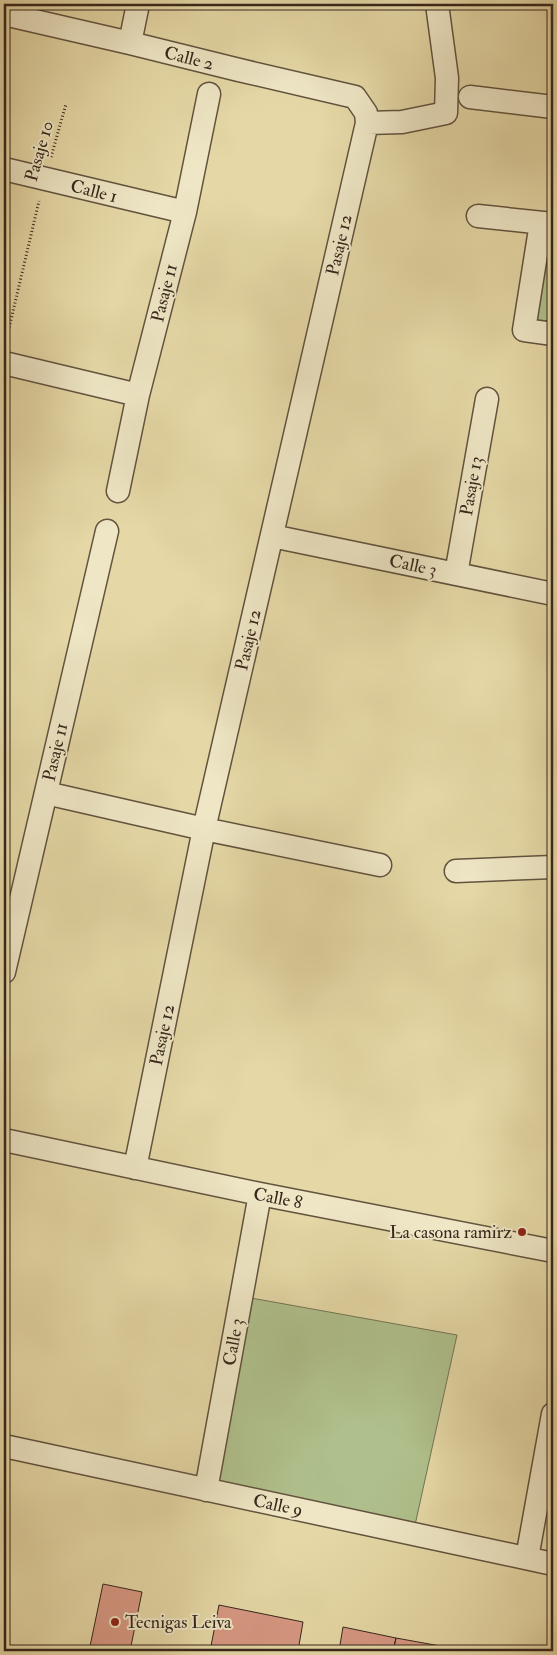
<svg xmlns="http://www.w3.org/2000/svg" width="557" height="1655" font-family="'IM FELL Double Pica',serif">
<style>
.green{fill:#afc08c;stroke:#737454}
.building{fill:#d79883;stroke:#37271c}
.lines{fill:none;stroke-linecap:round;stroke-linejoin:round}
.street-casing{stroke:#62533e;stroke-width:25}
.path{stroke:#37271c;stroke-width:3;stroke-dasharray:1 2.5;stroke-linecap:butt}
.street{stroke:#eee6c5;stroke-width:22}
.poi-dot{fill:#8f2418;stroke:#eee6c5;stroke-width:2}
.labels{text-anchor:middle;stroke-width:4;stroke-linejoin:round;paint-order:stroke}
.street-label{font-size:18px;fill:#37271c;stroke:#eee6c5}
.poi-label{font-size:18px;fill:#37271c;stroke:#eee6c5;text-anchor:end}
</style>
<rect width="100%" height="100%" fill="#e5d8a6"/>
<filter id="stains"><feTurbulence type="fractalNoise" baseFrequency=".004" numOctaves="4"/><feColorMatrix values="0 0 0 0 .2 0 0 0 0 .09 0 0 0 0 .02 0 0 0 .5 -.17"/></filter>
<radialGradient id="worn" r=".72"><stop offset=".6" stop-color="#630" stop-opacity="0"/><stop offset="1" stop-color="#630" stop-opacity=".3"/></radialGradient>
<path class="green" d="M547 231 553 232V321L533 320Z
M251 1298 457 1335 415 1525 214 1484Z"/>
<path class="building" d="M103 1584 142 1592 130 1651H89Z
M219 1605 303 1622 298 1651H210Z
M343 1627 396 1638 393 1651H339Z
M396 1638 468 1651H393Z"/>
<g class="lines">
<g class="street-casing">
<path id="street" d="M4 14 130 43 239 70 355 97 366 113 367 123 204 829 135 1168
M130 43 138 4
M470 97 553 107
M367 123 402 122 446 113 447 78 437 4
M4 169 185 212
M478 216 553 224
M541 223 524 330 553 334
M4 363 138 395
M118 491 138 395 185 212 209 94
M272 536 553 594
M456 574 487 399
M46 793 204 829 380 865
M456 871 553 867
M4 972 107 531
M4 1140 260 1194 553 1251
M4 1446 553 1564
M206 1490 260 1194
M527 1558 553 1414"/>
</g>
<path class="path" d="M51 157 66 104
M6 341 39 201"/>
<use href="#street" class="street"/>
</g>
<g class="poi-dot">
<circle cx="522" cy="1232" r="5"/>
<circle cx="115" cy="1622" r="5"/>
</g>
<g class="labels">
<g class="street-label">
<text transform="translate(189 58) rotate(14)" y="6">Calle 2</text>
<text transform="translate(39 151) rotate(-74)" y="6">Pasaje 10</text>
<text transform="translate(94 191) rotate(14)" y="6">Calle 1</text>
<text transform="translate(339 245) rotate(-77)" y="6">Pasaje 12</text>
<text transform="translate(164 293) rotate(-76)" y="6">Pasaje 11</text>
<text transform="translate(471 486) rotate(-80)" y="6">Pasaje 13</text>
<text transform="translate(413 565) rotate(12)" y="6">Calle 3</text>
<text transform="translate(248 640) rotate(-77)" y="6">Pasaje 12</text>
<text transform="translate(55 752) rotate(-77)" y="6">Pasaje 11</text>
<text transform="translate(162 1035) rotate(-78)" y="6">Pasaje 12</text>
<text transform="translate(278 1198) rotate(11)" y="6">Calle 8</text>
<text transform="translate(233 1342) rotate(-80)" y="6">Calle 3</text>
<text transform="translate(278 1505) rotate(12)" y="6">Calle 9</text>
</g>
<g class="poi-label">
<text x="512" y="1238">La casona ramirz</text>
<text x="125" y="1628" text-anchor="start">Tecnigas Leiva</text>
</g>
</g>
<rect width="557" height="1655" fill="none" stroke="#e5d8a6" stroke-width="20"/>
<rect x="5" y="5" width="547" height="1645" fill="none" stroke="#37271c" stroke-width="2.5"/>
<rect x="10" y="10" width="537" height="1635" fill="none" stroke="#37271c"/>
<rect width="100%" height="100%" filter="url(#stains)"/>
<rect width="100%" height="100%" fill="url(#worn)"/>
</svg>
